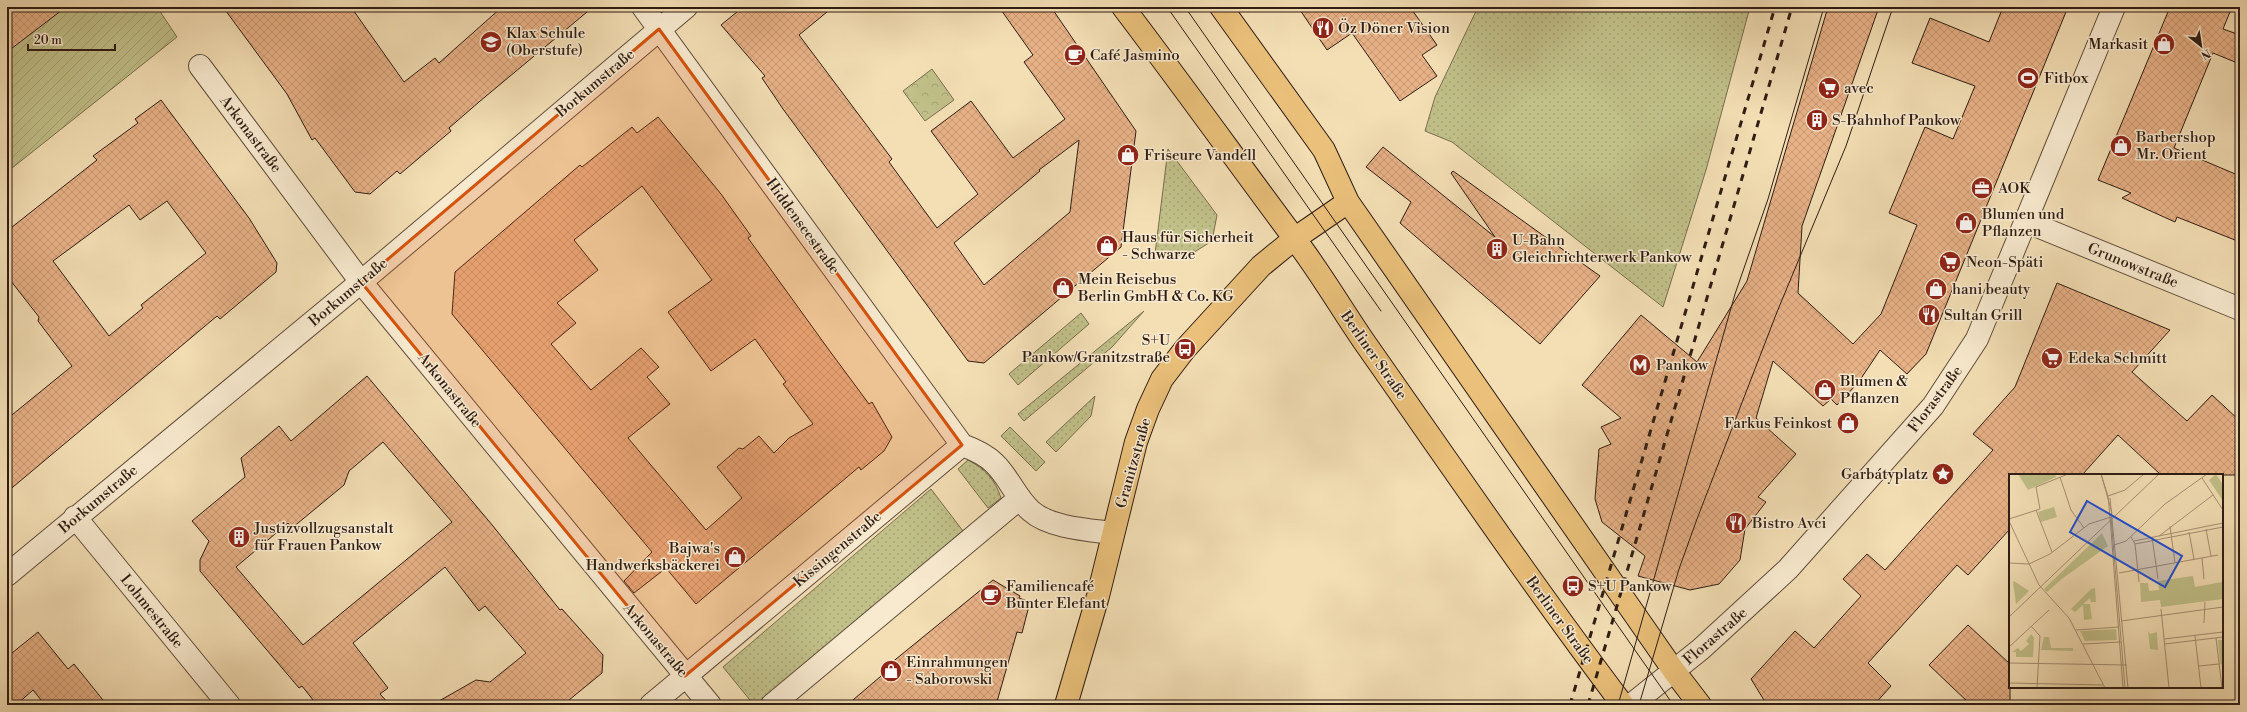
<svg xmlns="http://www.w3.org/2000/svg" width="2247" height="712" font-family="'Libre Bodoni',serif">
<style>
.grass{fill:url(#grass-dots);stroke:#786e4e}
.forest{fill:url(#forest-crowns);stroke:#786e4e}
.garden{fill:url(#garden-furrows);stroke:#786e4e}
.building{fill:url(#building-cross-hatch);stroke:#2e1c13;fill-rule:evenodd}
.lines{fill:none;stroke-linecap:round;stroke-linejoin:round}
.minor-casing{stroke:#604d3c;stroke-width:24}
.major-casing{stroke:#2e1c13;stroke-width:24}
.minor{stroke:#f8eacf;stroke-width:22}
.major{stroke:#eac07a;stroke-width:22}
.tram{stroke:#2e1c13;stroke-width:1}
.rail{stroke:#2e1c13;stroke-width:3;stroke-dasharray:7 7;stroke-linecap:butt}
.marked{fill:#d5530d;fill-opacity:0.2;stroke:#d5530d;stroke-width:3;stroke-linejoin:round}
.labels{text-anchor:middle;stroke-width:3;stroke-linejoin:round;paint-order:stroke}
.poi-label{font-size:15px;fill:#2e1c13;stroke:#f8eacf;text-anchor:start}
.street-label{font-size:15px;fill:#2e1c13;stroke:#f8eacf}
.inset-road{fill:none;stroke:#a59174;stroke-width:1}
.view{fill:#1d4ed8;fill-opacity:0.15;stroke:#1d4ed8;stroke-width:2}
.inset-edge{fill:none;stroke:#2e1c13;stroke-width:2}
</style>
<defs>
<pattern id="grass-dots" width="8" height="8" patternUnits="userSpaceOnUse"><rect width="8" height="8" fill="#c1c089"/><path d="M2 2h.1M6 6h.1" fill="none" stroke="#a6a475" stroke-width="1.8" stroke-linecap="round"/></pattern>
<pattern id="forest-crowns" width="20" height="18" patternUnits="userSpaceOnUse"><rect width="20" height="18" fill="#c1c089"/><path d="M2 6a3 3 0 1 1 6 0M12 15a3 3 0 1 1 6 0" fill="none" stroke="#a6a475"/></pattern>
<pattern id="garden-furrows" width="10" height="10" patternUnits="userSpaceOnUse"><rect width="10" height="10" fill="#c1c089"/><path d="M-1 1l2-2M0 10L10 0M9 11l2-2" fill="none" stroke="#a6a475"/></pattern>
<pattern id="building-cross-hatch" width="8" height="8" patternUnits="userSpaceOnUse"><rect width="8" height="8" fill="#e8b287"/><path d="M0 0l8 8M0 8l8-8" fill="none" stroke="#c79874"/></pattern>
</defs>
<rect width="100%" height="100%" fill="#f4dfb5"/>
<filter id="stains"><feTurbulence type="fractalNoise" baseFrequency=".005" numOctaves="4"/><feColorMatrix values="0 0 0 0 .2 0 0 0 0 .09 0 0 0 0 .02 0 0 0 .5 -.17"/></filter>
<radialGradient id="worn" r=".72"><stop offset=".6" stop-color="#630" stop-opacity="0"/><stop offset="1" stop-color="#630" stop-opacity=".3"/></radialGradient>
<path class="grass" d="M1478 7H1750L1706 170 1663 307 1452 142 1425 131 1435 97Z
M1168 149 1217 215 1212 241 1188 256 1155 254Z
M1144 311 1112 347 1024 421 1018 414Z
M1081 313 1089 324 1018 385 1009 374Z
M1095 396 1091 416 1056 452 1046 442Z
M1010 427 1045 462 1036 471 1001 436Z
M968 460C985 469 995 479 1001 498L988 508 958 469Z
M931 489 963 531 757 705H754L723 667Z"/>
<path class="forest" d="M932 69 954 100 925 121 903 91Z"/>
<path class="garden" d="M7 7H157L177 37 7 172Z"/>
<path class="building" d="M7 7H66L7 52Z
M223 7H351L404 82 435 58 439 63 502 7H593L479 102 449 128 451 131 400 174 397 171 370 194 355 192 315 138 312 140 287 94Z
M743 7H833L799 35 892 159 889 162 937 228 978 194 931 131 971 101 1013 158 1065 119 1024 62 1033 55 999 7H1051L1136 131 1121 247 984 363 968 361 783 109 762 78 765 76 721 25ZM1079 140 1070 212 984 285 954 243 1040 171 1039 170Z
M1298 7H1410L1437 45 1422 55 1437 76 1400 101 1352 33 1327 50Z
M1828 7H1879L1802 226 1798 293 1853 344 1881 314 1917 225 1889 213 1925 127 1953 139 1975 86 1912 63 1930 18 1989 42 2003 7H2068L1926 354 1907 374 1880 350 1858 383 1837 405 1831 399 1823 406 1773 361 1756 418 1796 454 1758 497 1766 502 1745 529 1740 560 1719 584 1690 590 1638 576 1645 556 1602 522 1595 499 1599 449 1611 444 1601 427 1621 418 1582 385 1641 315 1697 362 1747 281Z
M2170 7H2232L2223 29 2240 35V64L2213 53 2174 148 2240 176V242L2177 217 2175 222 2122 198 2131 193 2098 180Z
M161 100 249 218 277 263 276 272 220 319 217 316 7 492V419L72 366 38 321 39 317 7 276V231L97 160 93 156 138 123 135 119ZM167 201 206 253 141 305 143 308 109 336 53 261 129 205 140 220Z
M658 117 721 194 751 236 748 238 829 350 869 404 872 402 892 437 884 451 861 470 859 467 696 604 666 568 634 593 624 581 652 552 452 314 455 272 580 165 582 167 632 127 637 133ZM642 186 712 280 668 312 711 371 755 339 786 382 783 384 813 424 789 438 774 453 759 436 743 449 739 448 717 467 742 498 706 530 628 438 670 404 647 377 659 367 641 348 591 390 551 344 576 323 557 303 598 270 574 240Z
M1383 147 1495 237 1451 173 1453 171 1600 276 1540 344 1400 223 1411 202 1366 167Z
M2057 283 2170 330 2132 372 2187 421 2212 395 2240 421V475H2161L2118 435 2082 475H2010V529L1968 575 1957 565 1868 663 1891 686 1874 705H1767L1751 679 1795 631 1814 648 1861 596 1843 579 1867 554 1885 570 1993 450 1973 434 2015 387Z
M367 376 493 526 560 610 562 609 603 655 602 673 563 705H432L476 680 490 682 526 653 485 606 479 611 445 567 353 643 388 688 380 694 390 705H317L302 686 299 688 200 571V560L209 541 192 521 245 477 241 458 279 426 291 441ZM383 442 452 522 303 645 236 567 288 523 292 528 344 485 349 471Z
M993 580 1020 596 1019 598 1030 602 1022 633 1017 632 996 705H847L887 671 885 668Z
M1968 625 2010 664V705H1971L1929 665Z
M38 632 68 669 74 664 107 705H45L33 690 16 705H7V657Z"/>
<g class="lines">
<g class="minor-casing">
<path id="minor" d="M643 7 962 445
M200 66 361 282 710 705
M2025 221 2240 309
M962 445C973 449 985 454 994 463 1009 477 1016 498 1031 511 1050 528 1090 530 1113 533
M75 517 229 705
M7 575 361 282 686 7
M651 705 962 445
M772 705 1020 498
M1631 705 1701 649 1788 569 1933 406 1977 339 2114 7"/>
</g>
<g class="major-casing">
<path id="major" d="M1123 7C1183 86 1241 167 1300 246 1323 277 1343 311 1365 343 1450 464 1534 587 1623 705
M1221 7 1324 150 1348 202 1674 671 1700 705
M1066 705 1098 596 1136 442 1148 409 1162 379 1185 349 1261 266 1294 239 1348 202"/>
</g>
<use href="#minor" class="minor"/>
<use href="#major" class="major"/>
<path class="tram" d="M1167 7 1381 311
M1185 7 1672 703
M1618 705 1735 294 1768 199 1824 7
M1639 705 1679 569 1697 519 1777 312 1846 146 1893 7"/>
<path class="rail" d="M1570 705 1775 7
M1588 705 1792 7"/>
</g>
<path class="marked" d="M659 29 962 445 685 676 361 282Z"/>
<defs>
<g id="restaurant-disc" transform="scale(1.15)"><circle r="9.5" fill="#8f2418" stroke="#f8eacf"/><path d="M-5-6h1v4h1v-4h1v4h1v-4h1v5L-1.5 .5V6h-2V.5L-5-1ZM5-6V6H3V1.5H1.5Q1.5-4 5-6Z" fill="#fff"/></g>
<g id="school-disc" transform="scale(1.15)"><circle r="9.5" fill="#8f2418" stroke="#f8eacf"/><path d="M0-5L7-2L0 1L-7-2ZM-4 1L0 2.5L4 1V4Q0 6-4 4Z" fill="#fff"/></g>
<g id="shop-disc" transform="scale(1.15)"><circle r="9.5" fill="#8f2418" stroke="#f8eacf"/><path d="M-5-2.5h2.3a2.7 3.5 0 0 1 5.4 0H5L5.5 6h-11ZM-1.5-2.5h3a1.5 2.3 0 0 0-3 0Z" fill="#fff"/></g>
<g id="cafe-disc" transform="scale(1.15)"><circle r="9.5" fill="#8f2418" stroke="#f8eacf"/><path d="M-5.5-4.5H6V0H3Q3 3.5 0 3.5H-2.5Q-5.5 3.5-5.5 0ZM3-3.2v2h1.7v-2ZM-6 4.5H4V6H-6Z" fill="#fff"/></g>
<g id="stadium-disc" transform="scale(1.15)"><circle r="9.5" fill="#8f2418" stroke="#f8eacf"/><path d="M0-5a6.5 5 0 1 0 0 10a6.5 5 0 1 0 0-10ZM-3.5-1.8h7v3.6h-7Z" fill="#fff"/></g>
<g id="supermarket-disc" transform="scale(1.15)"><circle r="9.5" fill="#8f2418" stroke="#f8eacf"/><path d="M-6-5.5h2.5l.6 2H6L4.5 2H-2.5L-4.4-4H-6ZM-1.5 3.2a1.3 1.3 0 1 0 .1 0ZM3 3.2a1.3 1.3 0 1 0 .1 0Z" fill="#fff"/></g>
<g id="building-disc" transform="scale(1.15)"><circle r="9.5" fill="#8f2418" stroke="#f8eacf"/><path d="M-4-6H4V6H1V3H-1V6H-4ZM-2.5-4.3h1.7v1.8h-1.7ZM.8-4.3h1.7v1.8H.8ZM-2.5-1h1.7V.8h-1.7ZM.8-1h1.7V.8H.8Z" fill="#fff"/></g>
<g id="office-disc" transform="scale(1.15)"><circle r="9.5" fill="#8f2418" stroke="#f8eacf"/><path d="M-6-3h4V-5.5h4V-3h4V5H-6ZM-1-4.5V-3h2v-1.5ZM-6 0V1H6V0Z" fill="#fff"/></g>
<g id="bus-disc" transform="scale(1.15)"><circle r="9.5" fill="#8f2418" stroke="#f8eacf"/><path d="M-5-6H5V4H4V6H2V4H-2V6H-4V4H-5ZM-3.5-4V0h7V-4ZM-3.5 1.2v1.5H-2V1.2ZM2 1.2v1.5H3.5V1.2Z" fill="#fff"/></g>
<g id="metro-disc" transform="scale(1.15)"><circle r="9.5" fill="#8f2418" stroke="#f8eacf"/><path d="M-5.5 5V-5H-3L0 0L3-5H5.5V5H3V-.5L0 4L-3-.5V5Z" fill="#fff"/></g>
<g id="sight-disc" transform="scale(1.15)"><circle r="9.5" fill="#8f2418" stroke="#f8eacf"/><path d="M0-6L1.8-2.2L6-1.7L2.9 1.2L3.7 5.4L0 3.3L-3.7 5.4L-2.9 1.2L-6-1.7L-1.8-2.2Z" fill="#fff"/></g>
</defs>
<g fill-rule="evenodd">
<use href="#restaurant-disc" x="1323" y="28"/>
<use href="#school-disc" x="491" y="42"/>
<use href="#shop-disc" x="2164" y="44"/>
<use href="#cafe-disc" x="1075" y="55"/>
<use href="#stadium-disc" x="2028" y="78"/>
<use href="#supermarket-disc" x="1829" y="88"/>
<use href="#building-disc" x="1817" y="120"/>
<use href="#shop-disc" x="2121" y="146"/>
<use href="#shop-disc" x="1128" y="155"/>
<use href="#office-disc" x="1982" y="188"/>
<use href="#shop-disc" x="1966" y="223"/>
<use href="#shop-disc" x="1107" y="246"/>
<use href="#building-disc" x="1497" y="249"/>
<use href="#supermarket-disc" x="1950" y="262"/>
<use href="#shop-disc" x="1063" y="288"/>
<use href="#shop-disc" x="1936" y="289"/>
<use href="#restaurant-disc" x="1929" y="315"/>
<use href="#bus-disc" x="1185" y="349"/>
<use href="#supermarket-disc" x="2052" y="358"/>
<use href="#metro-disc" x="1640" y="365"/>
<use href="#shop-disc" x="1825" y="390"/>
<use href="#shop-disc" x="1848" y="423"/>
<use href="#sight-disc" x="1943" y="474"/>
<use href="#restaurant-disc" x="1736" y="523"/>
<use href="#building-disc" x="239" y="537"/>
<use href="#shop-disc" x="735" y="557"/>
<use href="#bus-disc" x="1573" y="586"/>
<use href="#cafe-disc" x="991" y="595"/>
<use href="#shop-disc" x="891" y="671"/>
</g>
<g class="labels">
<g class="poi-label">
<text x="1338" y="33">Öz Döner Vision</text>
<text x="506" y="38">Klax Schule<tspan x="506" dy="17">(Oberstufe)</tspan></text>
<text x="2148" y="49" text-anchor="end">Markasit</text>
<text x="1090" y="60">Café Jasmino</text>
<text x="2044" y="83">Fitbox</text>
<text x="1844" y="93">avec</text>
<text x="1832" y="125">S-Bahnhof Pankow</text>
<text x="2136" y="142">Barbershop<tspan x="2136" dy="17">Mr. Orient</tspan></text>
<text x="1144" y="160">Friseure Vandéll</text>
<text x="1998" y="193">AOK</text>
<text x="1982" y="219">Blumen und<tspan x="1982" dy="17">Pflanzen</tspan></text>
<text x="1122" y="242">Haus für Sicherheit<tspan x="1122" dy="17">- Schwarze</tspan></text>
<text x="1512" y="245">U-Bahn<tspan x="1512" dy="17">Gleichrichterwerk Pankow</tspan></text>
<text x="1966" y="267">Neon-Späti</text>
<text x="1078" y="284">Mein Reisebus<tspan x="1078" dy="17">Berlin GmbH &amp; Co. KG</tspan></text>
<text x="1952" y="294">hani beauty</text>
<text x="1944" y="320">Sultan Grill</text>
<text x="1170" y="345" text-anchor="end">S+U<tspan x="1170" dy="17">Pankow/Granitzstraße</tspan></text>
<text x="2068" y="363">Edeka Schmitt</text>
<text x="1656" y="370">Pankow</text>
<text x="1840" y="386">Blumen &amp;<tspan x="1840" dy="17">Pflanzen</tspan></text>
<text x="1832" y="428" text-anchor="end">Farkus Feinkost</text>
<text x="1928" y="479" text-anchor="end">Garbátyplatz</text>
<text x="1752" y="528">Bistro Avci</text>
<text x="254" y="533">Justizvollzugsanstalt<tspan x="254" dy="17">für Frauen Pankow</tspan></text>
<text x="720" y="553" text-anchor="end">Bajwa's<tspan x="720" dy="17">Handwerksbäckerei</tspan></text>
<text x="1006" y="591">Familiencafé<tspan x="1006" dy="17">Bunter Elefant</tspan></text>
<text x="1588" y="591">S+U Pankow</text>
<text x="906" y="667">Einrahmungen<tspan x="906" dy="17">- Saborowski</tspan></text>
</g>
<g class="street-label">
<text transform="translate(595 83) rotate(-40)" y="5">Borkumstraße</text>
<text transform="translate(251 134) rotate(53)" y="5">Arkonastraße</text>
<text transform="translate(803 226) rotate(54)" y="5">Hiddenseestraße</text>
<text transform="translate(2133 265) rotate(22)" y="5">Grunowstraße</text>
<text transform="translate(348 292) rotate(-40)" y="5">Borkumstraße</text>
<text transform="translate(1374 355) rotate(55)" y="5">Berliner Straße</text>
<text transform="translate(450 390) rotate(51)" y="5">Arkonastraße</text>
<text transform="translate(1935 399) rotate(-53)" y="5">Florastraße</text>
<text transform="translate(1133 463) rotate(-74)" y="5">Granitzstraße</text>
<text transform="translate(98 499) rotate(-40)" y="5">Borkumstraße</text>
<text transform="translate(837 549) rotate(-40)" y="5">Kissingenstraße</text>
<text transform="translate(152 611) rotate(51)" y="5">Lohmestraße</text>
<text transform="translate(1560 620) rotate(54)" y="5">Berliner Straße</text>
<text transform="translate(1715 636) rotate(-41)" y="5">Florastraße</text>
<text transform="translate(656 640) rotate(50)" y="5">Arkonastraße</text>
</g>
</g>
<g transform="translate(2009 474)">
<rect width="214" height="214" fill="#f4dfb5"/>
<path d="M93 59 99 72 54 104 38 118 35 115ZM22 160 25 164 24 183H7V178H3L9 174 12 177 20 170 17 167ZM209 166H214V191L211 190Z" fill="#c1c089"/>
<path d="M9 0H46L47 3 19 16ZM207 0 214 11V27L200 6ZM45 33 48 43 32 48 29 38ZM5 107 20 117 7 130 4 108ZM107 155 108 166 76 167 71 157ZM139 157 141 160 148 158 149 176 141 175Z" fill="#c1c089"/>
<path d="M184 102 186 113 213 108 214 125 152 133 151 126 132 128 131 109H139L140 117 150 116 149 107Z" fill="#c1c089"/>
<path d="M86 114 87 128H82L81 124 74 130H81L83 145 75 146 74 131 66 138 62 135 82 115ZM35 163H40L42 174H64V177L32 176Z" fill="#c1c089"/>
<path class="inset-road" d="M92 0 99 22 101 43 114 214M92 0 103 39M51 3 62 36 75 54M193 4 214 36M99 22 116 16 135 0M101 24 119 214M27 36 43 78M102 43 116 214M0 45 31 35 27 13 59 0M0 47 30 111 60 144 96 214M161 52 166 89M197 55 202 82M180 58 185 85M150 62 204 21M122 63 126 70 130 108M143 63 149 105M125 67 214 49M126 70 214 53M105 71 117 67 156 30 198 0M193 84 195 105M0 89 20 90 41 80 80 50 102 43M110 99 209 81M152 135 160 214M0 143 150 0M112 147 214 133M195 149 196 128M22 152 31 162 28 214M67 156 110 153M186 162 192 214M207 164 213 214M155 165 214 158M74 170 112 168M156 170 214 163M0 173 40 136M0 189 118 191M190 192 210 190M0 209 94 211"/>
<path class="view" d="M78 27 173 82 156 113 61 58Z"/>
<rect width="214" height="214" class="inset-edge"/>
</g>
<rect width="2247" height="712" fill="none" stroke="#f4dfb5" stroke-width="24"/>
<rect x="8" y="8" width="2231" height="696" fill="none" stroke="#2e1c13" stroke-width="2"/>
<rect x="12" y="12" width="2223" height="688" fill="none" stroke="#2e1c13"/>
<g transform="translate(2201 46) rotate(150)" stroke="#f8eacf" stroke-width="3" paint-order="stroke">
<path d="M0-3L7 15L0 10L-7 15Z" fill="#2e1c13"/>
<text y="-6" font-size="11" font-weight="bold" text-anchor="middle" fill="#2e1c13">N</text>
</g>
<path d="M28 44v6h87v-6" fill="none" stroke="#2e1c13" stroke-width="2"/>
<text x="34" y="44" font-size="12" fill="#2e1c13" stroke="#f8eacf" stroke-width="3" paint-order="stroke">20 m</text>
<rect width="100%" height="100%" filter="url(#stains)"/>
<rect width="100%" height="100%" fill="url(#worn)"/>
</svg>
